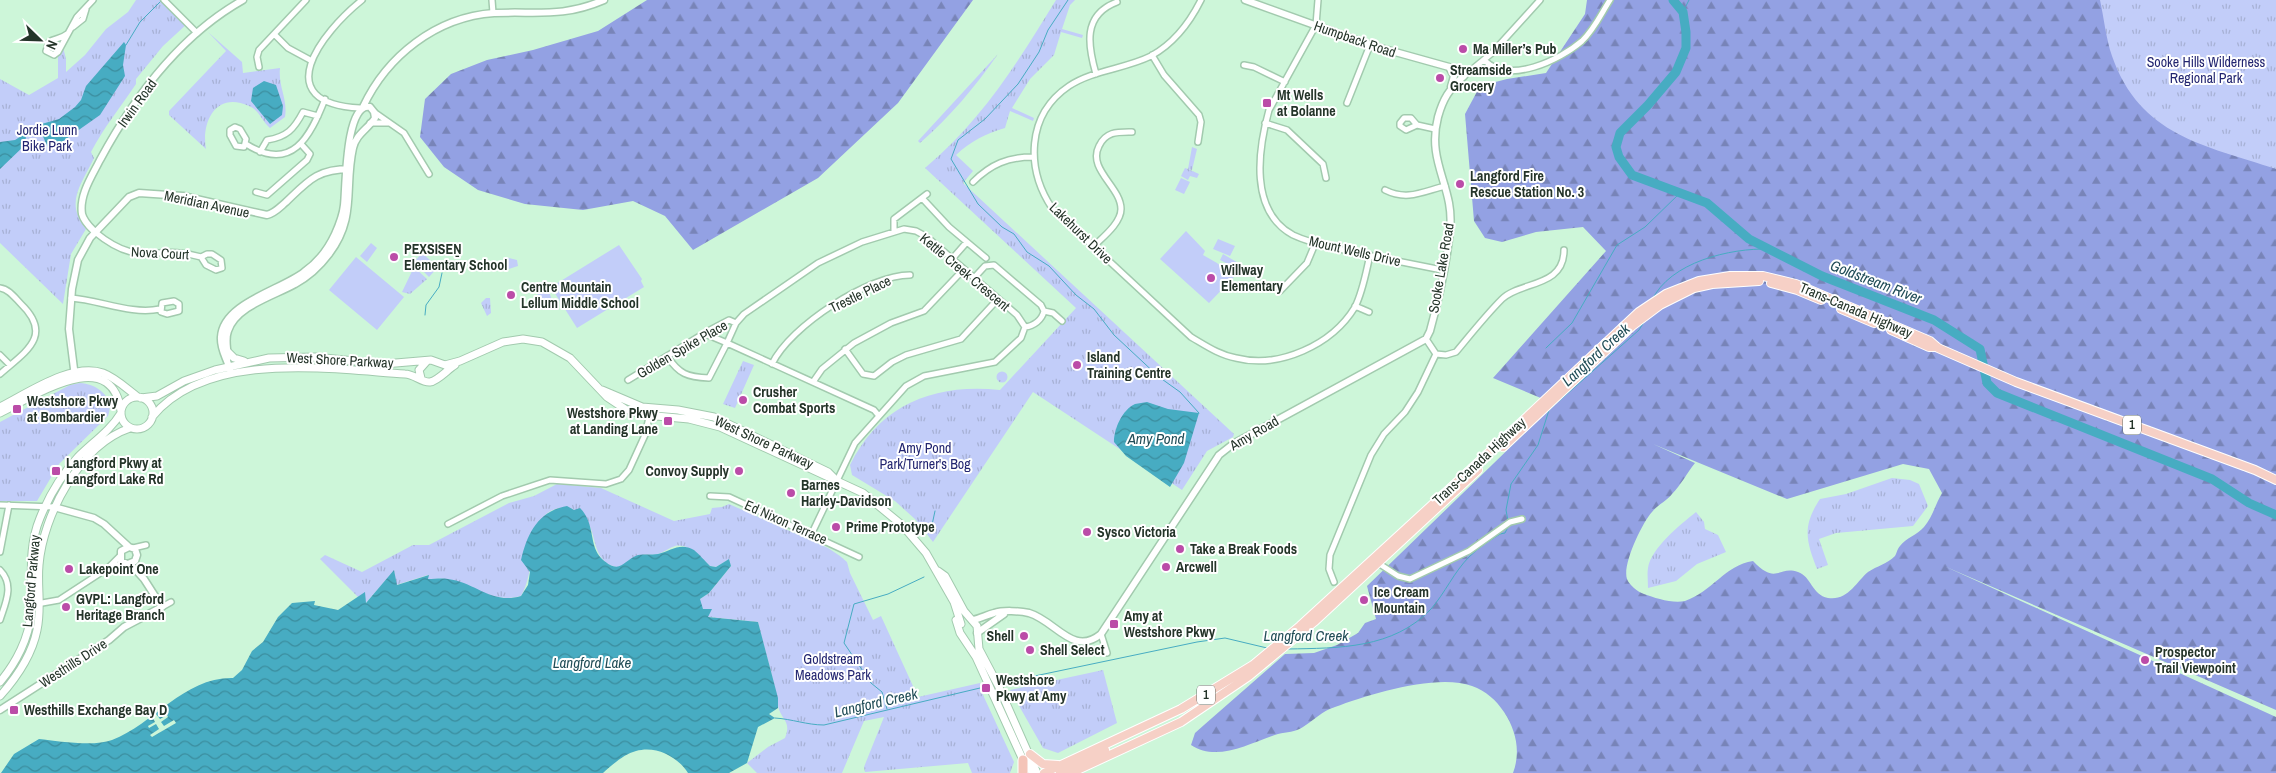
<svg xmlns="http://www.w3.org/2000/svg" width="2276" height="773" font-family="'Archivo Narrow',sans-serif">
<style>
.forest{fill:url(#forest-firs);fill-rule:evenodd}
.park{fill:url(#park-tufts)}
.garden{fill:#c2cdf9}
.water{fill:url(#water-waves)}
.pier{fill:#cdf6d9}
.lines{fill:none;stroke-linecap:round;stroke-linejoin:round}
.stream{stroke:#47acc2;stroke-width:1}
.river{stroke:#47acc2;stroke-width:9}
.minor-casing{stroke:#a2caae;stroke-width:8}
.tertiary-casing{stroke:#a2caae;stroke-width:9}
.secondary-casing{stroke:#a2caae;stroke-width:9}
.trunk-casing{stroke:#fff;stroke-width:10}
.motorway-casing{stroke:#fff;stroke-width:11}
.minor{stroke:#fff;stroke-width:5}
.tertiary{stroke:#fff;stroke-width:6}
.secondary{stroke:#fff;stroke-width:7}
.trunk{stroke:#f6d0c6;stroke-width:8}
.motorway{stroke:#f4c4b8;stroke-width:9}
.poi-dot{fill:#bb4ca8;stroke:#fff;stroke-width:2}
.labels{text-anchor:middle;stroke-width:4;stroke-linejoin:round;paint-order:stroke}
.shield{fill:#fff;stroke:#667169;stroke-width:1}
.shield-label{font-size:12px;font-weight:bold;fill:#243429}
.street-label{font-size:14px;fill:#243429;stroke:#fff}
.poi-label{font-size:14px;font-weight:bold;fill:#243429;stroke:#fff;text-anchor:start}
.park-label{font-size:14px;fill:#222570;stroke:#fff}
.water-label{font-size:15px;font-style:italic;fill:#214d57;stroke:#fff}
</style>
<defs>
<pattern id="forest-firs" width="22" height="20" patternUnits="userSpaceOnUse" patternTransform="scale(1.25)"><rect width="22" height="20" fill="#93a1e3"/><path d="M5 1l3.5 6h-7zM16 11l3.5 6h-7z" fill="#7884b8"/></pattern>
<pattern id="park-tufts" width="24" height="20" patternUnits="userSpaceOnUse" patternTransform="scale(1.25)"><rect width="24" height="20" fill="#c2cdf9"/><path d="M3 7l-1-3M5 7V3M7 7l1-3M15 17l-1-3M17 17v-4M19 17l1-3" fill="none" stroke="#a7b1d5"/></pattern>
<pattern id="water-waves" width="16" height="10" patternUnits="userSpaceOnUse" patternTransform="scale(1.25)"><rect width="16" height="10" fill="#47acc2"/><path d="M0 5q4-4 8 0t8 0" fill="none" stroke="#3b8d9e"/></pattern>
</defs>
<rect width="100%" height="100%" fill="#cdf6d9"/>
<path class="forest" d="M647 0H973L898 103 818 178 693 250 665 216 633 201 583 210 525 204 478 190 444 167 420 137 425 99 451 74 487 60 533 50 598 31Z
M1587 0H2276V710L1944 566 2276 717V773H1513C1521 752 1516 730 1504 712 1496 700 1486 691 1472 686 1438 673 1369 694 1335 707 1322 711 1314 720 1303 727 1295 732 1287 732 1278 734 1251 742 1218 763 1191 745L1195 733 1204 725 1285 654 1314 653 1337 645 1358 633 1365 623 1376 619 1367 586 1555 404 1493 378 1606 251 1583 227 1536 232 1502 242 1485 238 1474 221 1465 114 1480 86 1507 79 1546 73 1585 14ZM1653 444 1787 499 1903 464 1929 469 1942 493C1936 503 1932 518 1924 527 1917 535 1906 538 1900 546 1897 549 1897 553 1895 556 1887 564 1877 566 1868 572 1856 582 1848 601 1828 598 1812 595 1811 576 1798 572 1778 565 1777 586 1753 561 1725 565 1712 592 1685 601 1673 604 1655 598 1644 594 1638 592 1629 585 1627 579 1622 565 1642 523 1652 512 1657 505 1667 501 1672 494 1681 485 1687 473 1695 463Z"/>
<path class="park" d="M136 0H162L188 23 163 46 136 79V84C120 108 104 127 91 152L94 158C82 184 64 202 86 229L71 254 63 304 0 243V79L29 95 58 78V55L62 52 63 47 66 59V72L85 55 106 29 128 12Z
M1056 0H1075L1070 5 1062 29 1083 35 1082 38 1061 32 1054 55 1030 79 1012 108 1034 118 1033 121 1010 111 1005 128C985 134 971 141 956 155L973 171 963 183 1234 434 1233 437 1207 451 1182 490 1033 392 933 542 916 520 895 501 852 475 850 465C880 404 935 383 1000 390L1076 308 925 168C982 120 1018 62 1056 0Z
M2100 0H2276V169C2204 145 2140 136 2112 56 2106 39 2104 18 2100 0Z
M208 32 242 62 243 73 280 68C278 87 288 99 285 117L270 128C262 121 259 110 249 106 216 91 201 122 206 149L169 115V111L226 51Z
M998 54C975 87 950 117 920 143L918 141Z
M1192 147 1197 149 1192 170 1188 169 1199 174 1197 178 1190 176 1188 180 1181 176 1185 168 1188 169Z
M1223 254 1240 264 1237 273 1232 271 1228 264 1220 260Z
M505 257 517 260 518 266 503 271Z
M414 267 427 279 410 294 402 292Z
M486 298H490L491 313 487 316 481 303Z
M743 361 754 365 735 408 723 404Z
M996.5 377a5.5 5.5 0 1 1 11 0a5.5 5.5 0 1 1-11 0Z
M80 383C98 384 115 398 108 416L59 464 37 501H0V422L70 385Z
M1892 478 1910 480 1919 484 1928 506 1913 526 1836 533 1819 539 1828 565 1817 569C1806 541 1802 526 1820 499L1846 494Z
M557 484 601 488 674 521 710 514 712 508 722 507 729 504 828 548 840 556 847 562 850 573 873 620 881 616 918 697 980 683 983 695 1014 762 1010 773H972L968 763 865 772 864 767 884 717 864 721 842 773H757L747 763 768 747 785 738C792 721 781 720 778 706 774 677 764 650 758 622L708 617 700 604V599L709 593 731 566 728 560 716 567 710 566C701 558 689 543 675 546 669 548 664 552 658 554 651 556 642 553 636 557 629 560 624 568 616 567 598 563 596 546 592 532 586 512 567 501 549 512 533 520 534 576 521 596 494 604 475 586 451 580 444 578 435 579 427 579L428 575 396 585 394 571 365 604 320 559 325 555 362 572 413 545H429L509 503 534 496Z
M1696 512 1704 522 1705 529 1718 535 1726 552 1697 564 1676 581 1648 588C1648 581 1647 574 1648 568 1651 548 1681 524 1696 512Z
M1103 670 1117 723 1058 753 1043 748 1010 690Z"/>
<path class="garden" d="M1181 178 1190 182 1184 194 1175 190Z
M1186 231 1205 251 1203 255 1217 263 1234 277 1209 303 1160 259Z
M1218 239 1235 246 1230 256 1213 249Z
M371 243 377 248 367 262 360 256Z
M619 245 642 279 641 281 644 287 577 328 551 287Z
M422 253 438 267 429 277 414 262Z
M356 257 404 297 377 330 329 290Z
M545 281 552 300 541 304 534 284Z"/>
<path class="water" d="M124 42 126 45 123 65 125 76 100 115 56 146 48 148 38 125 59 119 75 107 81 100 86 86Z
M264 81 276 85 283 106 282 115 270 124 251 101 253 88Z
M23 135 26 136 25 145 0 169V142L15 140Z
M1147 402 1168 409 1199 413 1184 463 1170 487 1126 456 1114 442C1114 429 1122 410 1135 404 1139 403 1143 403 1147 402Z
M567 506 574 510 580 508C596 524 588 545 602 559 621 576 623 560 638 555 644 554 651 555 658 554 671 551 680 542 694 550 699 554 705 561 710 566L716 567 729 559 731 566 709 593 700 599 703 609H712L708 617 758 622 778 698V708L769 714 775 718 758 727 747 763 729 773H688C678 757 656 745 636 751 624 754 612 765 603 773H1L14 754 39 739C58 741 93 747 112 740 154 724 184 677 233 678L242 670 252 651 263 642 278 617 292 603 315 601 314 605 338 610 365 592 366 603 394 570 397 585 429 575 428 579C434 579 442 578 448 579 475 582 492 605 521 596L528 585 530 572 521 560C527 534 538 511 567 506Z"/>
<path class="pier" d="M156 714 160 719 167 715 168 717 161 722 164 726 174 720 176 723 152 737 150 735 159 729 156 724 149 728 148 726 155 722 152 716Z"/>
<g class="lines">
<path class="stream" d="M1068 0 1048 30 1039 52 1018 84 985 119 958 140 951 159 978 204 1002 227 1014 234 1027 252 1049 266 1076 295 1094 309 1114 335 1159 377 1180 392 1199 413
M1683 12 1689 0
M126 45 140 22 161 1
M26 136 32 130 39 128
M1652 300C1670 262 1730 248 1769 249
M425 315 426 305 439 287 442 273
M1546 348 1572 323 1617 245 1645 227 1680 193
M1508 521 1506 510 1511 484 1538 445 1549 410 1639 330 1644 322
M932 525 935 511
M1288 649C1339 648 1393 649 1431 609 1445 593 1454 572 1469 557 1478 548 1489 541 1500 534L1505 533 1509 525
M1006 682 1197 642 1225 638 1267 648
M887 709 882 692 871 683 844 643 854 604 888 594 924 577
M775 718C792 719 807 725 824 725L980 688"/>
<path class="river" d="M1673 0 1683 12 1686 32V48L1676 72 1648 105 1620 133 1616 147 1619 157 1632 175 1707 203 1749 239 1822 276 1934 320 1980 349 1987 383 1997 393 2212 479 2249 503 2276 515"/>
<g class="minor-casing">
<path id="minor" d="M164 0 197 33
M492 0 493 13
M1201 0C1190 22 1173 44 1151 56 1125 69 1093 70 1069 86 1026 115 1026 169 1052 208L1191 337C1205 345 1219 355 1236 358 1279 369 1332 345 1355 307 1363 291 1366 272 1370 255
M1318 0 1316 25 1269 110C1258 150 1249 211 1293 235 1312 244 1332 247 1352 252 1382 258 1412 264 1442 270
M73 27 83 19 86 9
M67 34C61 39 55 38 49 42L46 51 54 55 58 52 77 17 93 0
M274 34 288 48 312 61
M1152 55 1164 75 1199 115 1201 122 1198 142
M1484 60C1509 85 1560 60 1582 41 1594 30 1601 14 1610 0
M1244 65 1254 67 1285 82
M259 67 257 57 259 50 306 0
M1096 74C1088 46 1082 15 1117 2
M1464 76 1492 53 1540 0
M1347 103 1370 45
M360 108C267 103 321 33 362 0
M374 112 404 133 429 174
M370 123H389
M1265 123 1287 130 1323 164 1326 178
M1417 125 1406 130 1400 126V123L1404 118H1411L1417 125 1435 129
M235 127 240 129 246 139 244 147 236 146 230 135V130Z
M246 144C292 173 310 137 325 99
M260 152 267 140C287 137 294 129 303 112L318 116
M973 182C991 164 1008 157 1033 157
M1385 190C1407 201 1422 192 1445 186
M256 192 267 195 307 160 310 154 301 144
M922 198 949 227 986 258
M894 231V219L927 194
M95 232C141 270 155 243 201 257
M1094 246C1103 237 1121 223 1121 209 1121 187 1087 169 1099 146 1106 131 1118 132 1132 132
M207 254H212L221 260 222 268 216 270 206 265 201 257Z
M952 259 966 243
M974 278 985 266 994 265 1041 305 1044 311C1042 320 1034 326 1025 327
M0 288C9 289 15 298 21 304 54 336 25 352 0 374
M1280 291 1307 263 1315 244
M71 298C100 300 131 315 160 309
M174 301 179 304V311L167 314 161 312 162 303Z
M1355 306 1369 312
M1044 311 1053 313 1062 321
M1426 339 1436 354 1446 355 1456 352C1471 334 1486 315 1502 299 1520 281 1564 288 1564 250
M845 349 863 374 874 376 892 362 906 355 961 339 998 299
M0 355 10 365
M667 356C679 374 687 377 709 378L727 343 708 335
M772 364C790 326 869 275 910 275
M628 380 700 336 708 335 710 330 729 320 736 323
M813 382 822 369 854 343 891 323 924 311 964 269
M879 416 874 410 727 343 736 323 744 314 818 263 862 242 904 229 916 231 927 237 1017 315 1025 327
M710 496 729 497 859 557
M0 505 54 507
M448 524 502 496 550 480 606 484 621 479 629 470 645 435 650 413
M812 533 855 443 906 386 924 376 995 362 1021 338 1025 327
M133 548 146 545
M0 552 9 505
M1378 563 1398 576 1410 579 1469 551 1510 522 1522 519
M109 568 123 563
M0 570C15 585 5 604 0 620
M1334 582 1329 569 1330 555 1371 455 1384 434 1405 412 1418 392 1436 354
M31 605 59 600 108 568 120 556
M162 607 171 602
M1101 634 1107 653"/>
</g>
<g class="tertiary-casing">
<path id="tertiary" d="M1449 67 1454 76 1451 87
M363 107C387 56 436 17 494 13 537 11 562 18 604 0
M95 232C90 227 84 222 82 214 79 195 92 176 100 160 134 97 179 36 243 0
M227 361C229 351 224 341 228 331 236 306 274 296 295 284 308 277 320 266 329 254 357 217 344 188 353 148 356 134 368 129 375 118L374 112 370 107C345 102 346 188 344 205 343 215 339 225 335 234 328 249 317 263 304 272 281 290 223 303 221 337 220 350 227 358 230 370
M75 377 69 329 72 289 78 260 90 238 129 197 139 193 183 196 267 215C275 213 280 207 286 202 308 181 317 169 350 169
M54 507 94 518 104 524 129 547
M972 620C980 619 986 615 994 613 1003 610 1020 611 1029 613 1056 621 1073 657 1101 634L1219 455 1233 444 1426 339 1430 331C1438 302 1447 260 1450 230 1455 187 1426 163 1438 117 1443 99 1449 89 1464 76L1449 67 1370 45 1245 0
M977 633 1004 614
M0 710 109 640 124 627 162 607 144 579 133 567 121 561V551L129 547 135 549 137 555 135 561 128 564"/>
</g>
<g class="secondary-casing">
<path id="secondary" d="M227 351 234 358 244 361
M421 378 419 370 427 361
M602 390 642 407 678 410 714 417 828 472 834 478
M121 413a16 16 0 1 1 32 0a16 16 0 1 1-32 0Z
M141 398 157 396 184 381 215 370 269 358 315 357 384 364 431 360 445 365 460 361 503 342 523 339 542 342 570 358 607 397 625 409 645 415 689 419 720 427 863 493 902 525 926 553 954 602 961 624
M0 407C28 393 72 362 103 373 116 378 127 389 138 397
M0 413C33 397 111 343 121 411
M152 417C207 350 329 369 405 374 414 374 422 383 430 382 438 381 448 369 455 365
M938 571 945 576 964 611 977 626 979 649 998 685 1037 773
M956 620 960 633 976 657 1023 760 1033 773
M0 682C16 663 29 638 31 613 33 581 27 549 40 518 49 496 62 474 78 457 93 442 110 431 121 413
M0 696C17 677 32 655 37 630 42 608 37 587 39 565 43 515 80 445 130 428"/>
</g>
<g class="trunk-casing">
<path id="trunk" d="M1771 283 1797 290 1821 300
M1841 309 1874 323
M1891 330 1929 347H1937
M1503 447 1632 326 1660 305 1694 288 1712 284 1759 281
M1030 754 1043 764 1058 765
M1044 773 1181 709 1253 665 1300 626 1468 472 1639 312 1666 294 1699 281 1730 276H1763L1796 284 1930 341 1938 348 2016 382 2255 470 2276 480
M1060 773 1105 750
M1071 773 1181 722 1249 676 1314 622 1478 470"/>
</g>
<g class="motorway-casing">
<path id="motorway" d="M1023 773V760"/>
</g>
<use href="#minor" class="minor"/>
<use href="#tertiary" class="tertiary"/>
<use href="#secondary" class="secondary"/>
<use href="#trunk" class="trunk"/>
<use href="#motorway" class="motorway"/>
</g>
<g class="poi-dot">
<circle cx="1463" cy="49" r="5"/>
<circle cx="1440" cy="78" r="5"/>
<rect x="1262" y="98" width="10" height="10" rx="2.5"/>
<circle cx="1460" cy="184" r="5"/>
<circle cx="394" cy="257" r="5"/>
<circle cx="1211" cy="278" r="5"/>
<circle cx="511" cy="295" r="5"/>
<circle cx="1077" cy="365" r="5"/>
<circle cx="743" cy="400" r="5"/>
<rect x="12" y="404" width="10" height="10" rx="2.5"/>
<rect x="663" y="416" width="10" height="10" rx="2.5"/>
<rect x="51" y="466" width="10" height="10" rx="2.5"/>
<circle cx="739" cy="471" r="5"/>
<circle cx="791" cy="493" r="5"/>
<circle cx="836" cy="527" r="5"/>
<circle cx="1087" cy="532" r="5"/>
<circle cx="1180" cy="549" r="5"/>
<circle cx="1166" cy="567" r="5"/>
<circle cx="69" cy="569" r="5"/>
<circle cx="1364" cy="600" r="5"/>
<circle cx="66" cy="607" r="5"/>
<rect x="1109" y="619" width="10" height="10" rx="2.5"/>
<circle cx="1024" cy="636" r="5"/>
<circle cx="1030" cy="650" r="5"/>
<circle cx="2145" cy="660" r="5"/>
<rect x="981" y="683" width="10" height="10" rx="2.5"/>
<rect x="9" y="705" width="10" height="10" rx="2.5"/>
</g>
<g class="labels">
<g class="shield">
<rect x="2123" y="415.5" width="18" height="19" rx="4"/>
<rect x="1197" y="685.5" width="18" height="19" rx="4"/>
</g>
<g class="shield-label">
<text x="2132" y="429">1</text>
<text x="1206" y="699">1</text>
</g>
<g class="street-label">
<text transform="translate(1355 39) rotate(19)" y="5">Humpback Road</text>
<text transform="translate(137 103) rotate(-54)" y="5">Irwin Road</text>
<text transform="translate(207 204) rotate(12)" y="5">Meridian Avenue</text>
<text transform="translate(1081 233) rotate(44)" y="5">Lakehurst Drive</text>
<text transform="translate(1355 251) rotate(13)" y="5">Mount Wells Drive</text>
<text transform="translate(160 253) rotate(3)" y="5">Nova Court</text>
<text transform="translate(1441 268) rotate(-80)" y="5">Sooke Lake Road</text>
<text transform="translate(965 272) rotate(40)" y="5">Kettle Creek Crescent</text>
<text transform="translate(860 294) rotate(-26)" y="5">Trestle Place</text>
<text transform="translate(1856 310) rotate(23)" y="5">Trans-Canada Highway</text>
<text transform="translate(682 349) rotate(-30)" y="5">Golden Spike Place</text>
<text transform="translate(340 360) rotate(3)" y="5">West Shore Parkway</text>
<text transform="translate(1254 433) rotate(-30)" y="5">Amy Road</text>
<text transform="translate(764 442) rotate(25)" y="5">West Shore Parkway</text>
<text transform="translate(1479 461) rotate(-43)" y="5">Trans-Canada Highway</text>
<text transform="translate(786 522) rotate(24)" y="5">Ed Nixon Terrace</text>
<text transform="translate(31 581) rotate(-85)" y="5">Langford Parkway</text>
<text transform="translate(73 663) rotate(-33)" y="5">Westhills Drive</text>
</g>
<g class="poi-label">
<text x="1473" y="54">Ma Miller’s Pub</text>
<text x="1450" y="75">Streamside<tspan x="1450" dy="16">Grocery</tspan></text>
<text x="1277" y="100">Mt Wells<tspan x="1277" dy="16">at Bolanne</tspan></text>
<text x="1470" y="181">Langford Fire<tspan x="1470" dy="16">Rescue Station No. 3</tspan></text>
<text x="404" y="254">PEXSISEṈ<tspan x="404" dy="16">Elementary School</tspan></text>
<text x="1221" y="275">Willway<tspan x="1221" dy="16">Elementary</tspan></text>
<text x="521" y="292">Centre Mountain<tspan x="521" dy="16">Lellum Middle School</tspan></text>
<text x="1087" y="362">Island<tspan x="1087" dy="16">Training Centre</tspan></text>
<text x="753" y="397">Crusher<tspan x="753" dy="16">Combat Sports</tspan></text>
<text x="27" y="406">Westshore Pkwy<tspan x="27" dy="16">at Bombardier</tspan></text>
<text x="658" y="418" text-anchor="end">Westshore Pkwy<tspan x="658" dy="16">at Landing Lane</tspan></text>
<text x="66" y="468">Langford Pkwy at<tspan x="66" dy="16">Langford Lake Rd</tspan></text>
<text x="729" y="476" text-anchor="end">Convoy Supply</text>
<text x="801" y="490">Barnes<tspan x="801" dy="16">Harley-Davidson</tspan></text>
<text x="846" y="532">Prime Prototype</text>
<text x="1097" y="537">Sysco Victoria</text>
<text x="1190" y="554">Take a Break Foods</text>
<text x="1176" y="572">Arcwell</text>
<text x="79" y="574">Lakepoint One</text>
<text x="1374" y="597">Ice Cream<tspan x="1374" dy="16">Mountain</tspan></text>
<text x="76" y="604">GVPL: Langford<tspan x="76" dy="16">Heritage Branch</tspan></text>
<text x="1124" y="621">Amy at<tspan x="1124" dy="16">Westshore Pkwy</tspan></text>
<text x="1014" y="641" text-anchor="end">Shell</text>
<text x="1040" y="655">Shell Select</text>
<text x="2155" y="657">Prospector<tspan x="2155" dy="16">Trail Viewpoint</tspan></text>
<text x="996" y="685">Westshore<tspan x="996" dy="16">Pkwy at Amy</tspan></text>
<text x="24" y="715">Westhills Exchange Bay D</text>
</g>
<g class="park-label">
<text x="2206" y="67">Sooke Hills Wilderness<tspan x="2206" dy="16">Regional Park</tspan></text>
<text x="47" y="135">Jordie Lunn<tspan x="47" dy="16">Bike Park</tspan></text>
<text x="925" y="453">Amy Pond<tspan x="925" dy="16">Park/Turner's Bog</tspan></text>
<text x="833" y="664">Goldstream<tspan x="833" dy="16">Meadows Park</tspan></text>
</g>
<g class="water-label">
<text transform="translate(1876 282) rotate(21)" y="5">Goldstream River</text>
<text transform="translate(1596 355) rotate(-42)" y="5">Langford Creek</text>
<text x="1156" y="444">Amy Pond</text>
<text x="1306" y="641">Langford Creek</text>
<text x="592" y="668">Langford Lake</text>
<text transform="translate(876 703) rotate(-13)" y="5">Langford Creek</text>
</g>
</g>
<g transform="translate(40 40) rotate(113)" stroke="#ffffff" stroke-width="4" paint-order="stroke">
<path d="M0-4L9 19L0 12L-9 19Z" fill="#243429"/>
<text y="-8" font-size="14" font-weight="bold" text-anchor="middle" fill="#243429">N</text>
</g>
</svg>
